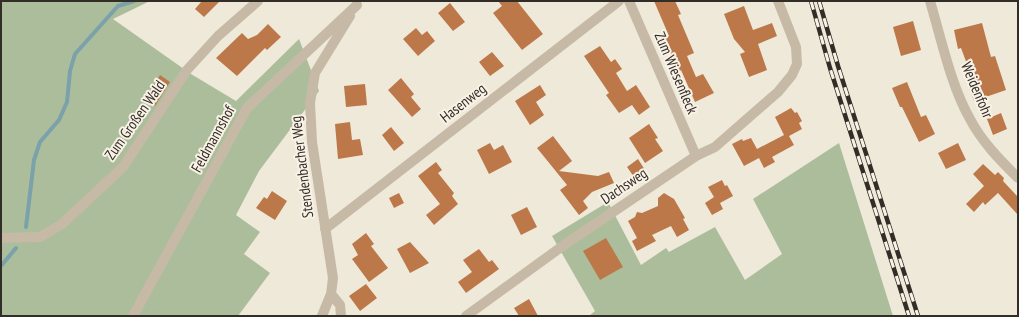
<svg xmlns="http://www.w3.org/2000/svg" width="1019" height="317" font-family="'PT Sans Narrow',sans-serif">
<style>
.green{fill:#acbd9b}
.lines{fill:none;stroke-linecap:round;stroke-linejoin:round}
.stream{stroke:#7ba1aa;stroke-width:4}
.building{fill:#bd784a}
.minor{stroke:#c6baa7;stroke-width:10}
.rail-casing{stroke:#332d27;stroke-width:4.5}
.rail{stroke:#f8f2e6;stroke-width:3;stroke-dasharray:9;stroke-linecap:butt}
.labels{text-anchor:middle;stroke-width:4;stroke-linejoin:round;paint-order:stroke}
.street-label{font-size:15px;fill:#332d27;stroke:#f8f2e6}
</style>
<rect width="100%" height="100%" fill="#efe9da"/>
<path class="green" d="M1 1H150L113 19 191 74 236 101 299 39 319 91 259 171 236 215 260 232 244 254 270 273 238 316H1Z
M839 143 893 316H589L595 311 552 236 608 202 641 265 666 248 669 252 715 227 745 280 782 254 753 199Z"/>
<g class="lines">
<path class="stream" d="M26 227 34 160 40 142 59 120 67 102 70 71 75 54 118 6 134 1
M1 266 16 248"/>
</g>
<path class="building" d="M202 1H220L204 17 195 9Z
M498 1H517L543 34 522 50 493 13 502 6Z
M654 1H675L681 14 678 15 694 53 687 56 696 77 703 74 714 93 695 102 681 70 678 72 672 57 664 38 669 36Z
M450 3 465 22 453 31 438 13Z
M744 6 753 30 772 23 777 36 758 44 767 70 749 77 740 54 745 52 734 39 724 14Z
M913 21 921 50 901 56 893 27Z
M982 23 991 57 995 56 1006 90 974 101 968 85 974 83 961 48 958 49 954 30Z
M268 24 281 37 267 50 265 48 237 76 216 58 242 33 248 39 257 35Z
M416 28 422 35 427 31 435 41 418 56 403 39Z
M600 46 611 62 615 59 622 69 616 73 627 91 636 85 650 107 639 115 632 105 619 113 606 95 609 93 584 56Z
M492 52 504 66 490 76 479 62Z
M160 75 170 82 155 106 145 99Z
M401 78 414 94 411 97 421 109 412 117 388 90Z
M907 82 921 117 926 115 935 134 919 142 902 107H900L892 88Z
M365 84 367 105 346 107 344 86Z
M540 85 546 95 536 102 544 115 530 125 515 101Z
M791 108 795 113 797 112 802 121 799 123 802 129 789 136 794 145 772 157 775 162 764 168 759 158 744 166 732 144 742 139 743 141 751 138 757 149 784 135 775 117Z
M1001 113 1007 129 993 135 987 119Z
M350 122 352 140 360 139 363 155 338 159 335 124Z
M649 124 658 138 655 139 663 151 645 163 629 138Z
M391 127 404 143 394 151 382 135Z
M553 136 572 161 559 171 598 176 609 172 614 183 592 192 583 201 588 208 579 215 560 190 567 185 537 148Z
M490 143 494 150 503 145 512 162 489 174 477 150Z
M958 143 966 160 946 169 938 153Z
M638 159 645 170 634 177 627 167Z
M436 162 442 170 438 173 454 193 452 196 458 204 434 225 426 215 440 204 418 176Z
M983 164 995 175 998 172 1004 178 1003 181 1018 197V215L998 193 985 205 983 202 974 212 966 204 984 186 973 174Z
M722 180 725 186 727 185 733 196 720 203 723 209 712 215 705 203 714 197 708 187Z
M272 191 287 201 275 220 256 208 264 197 267 199Z
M399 193 404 203 394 208 389 198Z
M664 193 674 199 685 218 683 219 689 230 677 237 671 226 652 235 656 241 637 251 632 241 637 238 628 221 635 217 637 212 642 213 658 206V198Z
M527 207 537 227 521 235 511 215Z
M366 233 374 244 371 246 388 268 369 282 352 259 358 255 352 244Z
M606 238 623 267 600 280 583 251Z
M410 242 429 263 410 273 397 249Z
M479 249 489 262 492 260 499 269 466 293 458 282 472 272 463 260Z
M366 284 377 298 360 311 349 296Z
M529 299 538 316H519L514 308Z"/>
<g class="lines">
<path class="minor" d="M629 1 696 156
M930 1C941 38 951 86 970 119 982 142 1000 160 1018 178
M325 229 619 1
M1 238 40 237 62 224 123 167 187 70 218 36 258 1
M331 294 340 305 341 316
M133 316 247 108 357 5
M322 316 331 294 333 278 312 142 310 103 315 73 350 16
M466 316 564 245 696 156 715 147 778 92 792 75 797 64 796 47 778 1"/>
<g class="rail-casing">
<path id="rail" d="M811 1 830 68 909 316
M819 1 838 66 918 316"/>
</g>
<use href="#rail" class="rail"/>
</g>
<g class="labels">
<g class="street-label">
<text transform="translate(676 73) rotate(67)" y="5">Zum Wiesenfleck</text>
<text transform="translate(977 90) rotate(67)" y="5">Weidenfohr</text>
<text transform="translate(463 103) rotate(-38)" y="5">Hasenweg</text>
<text transform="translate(135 120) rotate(-55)" y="5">Zum Großen Wald</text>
<text transform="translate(213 139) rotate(-61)" y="5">Feldmannshof</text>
<text transform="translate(302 167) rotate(-97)" y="5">Stendenbacher Weg</text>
<text transform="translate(624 186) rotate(-34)" y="5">Dachsweg</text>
</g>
</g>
<rect width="1019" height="317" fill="none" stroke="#332d27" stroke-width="4"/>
</svg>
